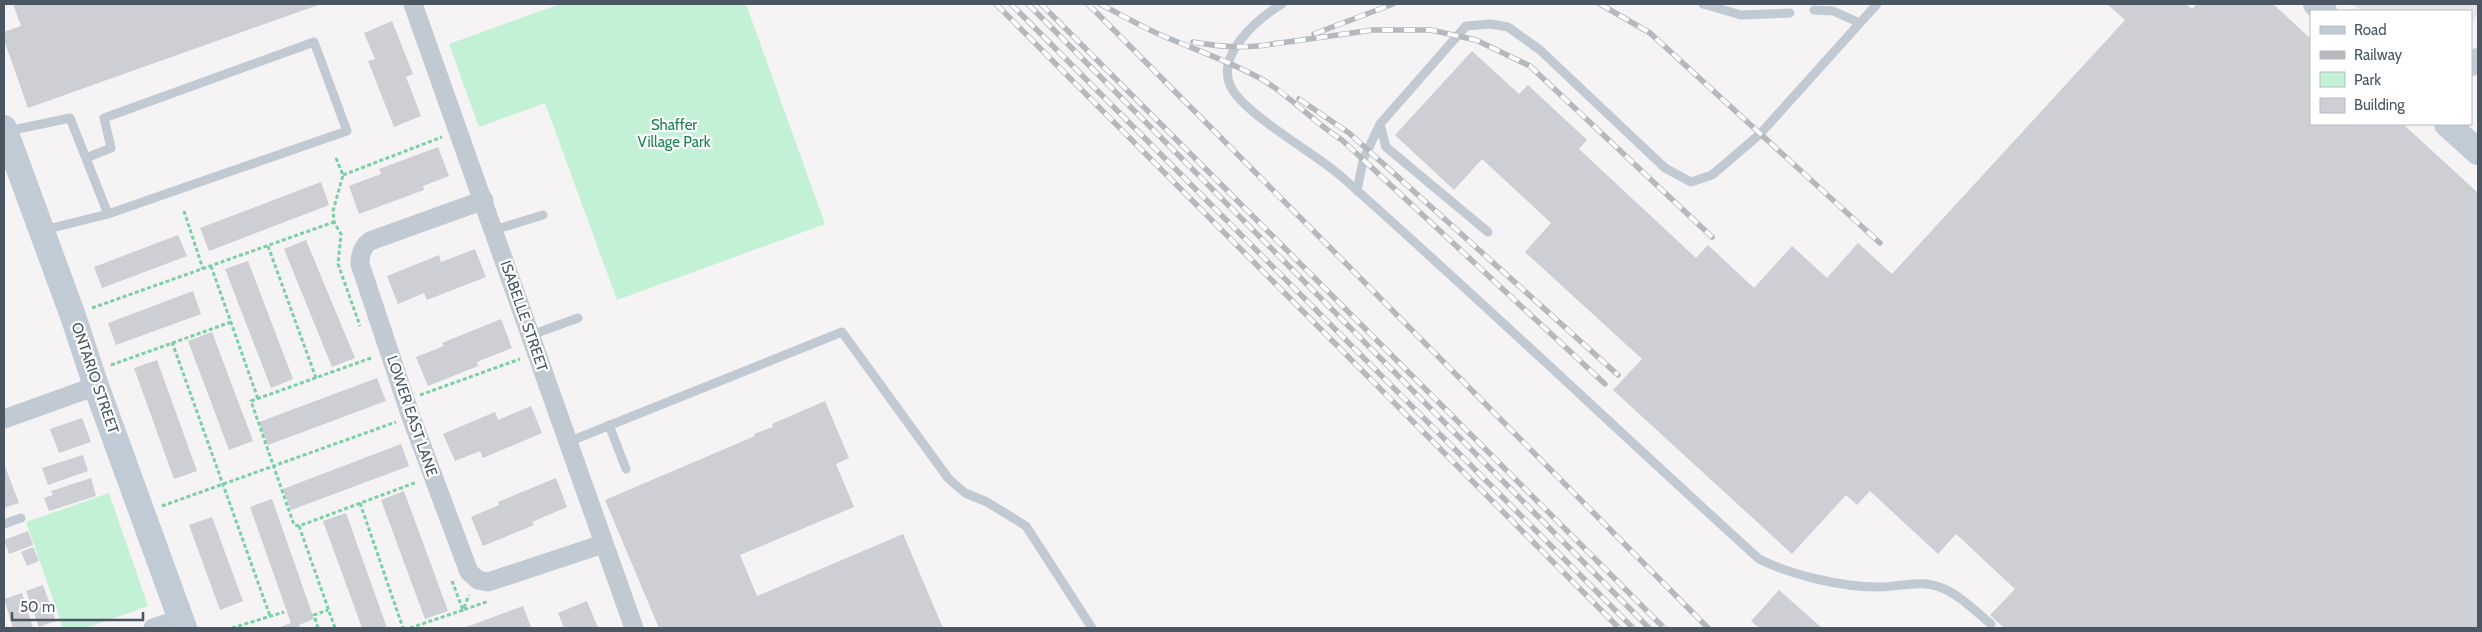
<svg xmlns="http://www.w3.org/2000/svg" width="2482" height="632" font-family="Cabin,sans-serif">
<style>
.education{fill:#e6e4e5}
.green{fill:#c3f1d5}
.building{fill:#cdcfd5}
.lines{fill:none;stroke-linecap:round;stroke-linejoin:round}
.path{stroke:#7ad0a6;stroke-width:3;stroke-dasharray:4 2.5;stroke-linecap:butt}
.lane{stroke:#c1cad2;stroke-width:9}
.street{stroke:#c1cad2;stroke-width:19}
.secondary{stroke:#c1cbd6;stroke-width:26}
.rail-casing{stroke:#b5b8bd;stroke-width:5.5}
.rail{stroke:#fff;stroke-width:4;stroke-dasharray:11;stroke-linecap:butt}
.labels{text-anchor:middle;stroke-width:4.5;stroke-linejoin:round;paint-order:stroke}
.park-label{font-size:15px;fill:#17864f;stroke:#fff}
.street-label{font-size:15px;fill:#4a5661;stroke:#fff}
</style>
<rect width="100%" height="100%" fill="#f5f3f3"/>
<path class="education" d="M2353 4H2478V13L2471 24V11H2361Z"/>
<path class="green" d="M560 4H746L825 224 617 300 545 103 479 127 449 44Z
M109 493 148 606 86 628H63L26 522Z"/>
<path class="building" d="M13 4H321L28 108 4 40V32L21 26Z
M2107 4H2186L2192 9 2197 4H2273L2311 39V124H2403L2478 193V628H2004L1990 615 2015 589 1956 534 1938 554 1870 491 1857 505 1846 495 1792 554 1613 390 1642 359 1525 252 1551 223 1482 159 1454 190 1395 135 1472 51 1519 94 1528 85 1587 140 1579 149 1696 258 1708 245 1754 288 1792 246 1827 278 1858 243 1892 274 2125 20Z
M392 21 413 74 406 77 421 116 394 127 368 61 375 59 364 33Z
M438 147 449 176 423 186 424 190 359 214 349 186 381 174 379 169Z
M321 182 329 205 209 251 200 228Z
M178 235 187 256 102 288 94 267Z
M306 240 355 358 332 367 284 249Z
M475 249 486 277 427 300 424 293 398 304 387 276 439 255 441 262Z
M248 261 293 379 271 388 225 269Z
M193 291 201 314 116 345 108 323Z
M501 319 512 348 477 362 478 366 428 386 416 357 444 346 442 343Z
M212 332 253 441 229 450 188 341Z
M157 360 197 471 174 479 134 368Z
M377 378 386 401 268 445 259 422Z
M825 401 849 458 836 464 854 507 740 555 757 596 903 534 943 628H659L605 500 755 436 754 434 773 427 772 424Z
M531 406 542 433 483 458 480 451 455 461 443 434 495 412 498 420Z
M82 418 91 442 59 453 50 429Z
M401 444 409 466 291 510 283 489Z
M83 455 88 471 48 485 42 468Z
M4 464 19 503 4 508Z
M91 478 96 496 49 511 44 498 53 495 51 491Z
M556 478 567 507 532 522 534 525 483 546 471 517 499 505 498 502Z
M404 491 448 611 425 619 381 500Z
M272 499 314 619 299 625 300 628H277L291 623 250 507Z
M346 513 387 628H362L323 521Z
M212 517 243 601 220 610 189 525Z
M28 531 33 545 9 554 4 540Z
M33 547 39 561 27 566 21 552Z
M43 585 56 621 39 627 26 591Z
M1779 590 1822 628H1759L1751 621Z
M22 593 33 628H13L4 599Z
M587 601 598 628H564L558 613Z
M523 606 531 627 464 628Z"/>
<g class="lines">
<path class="path" d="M336 158 343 175 333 211 334 222 341 234 338 264 360 326
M343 175 442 137
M184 211 203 269
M268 246 316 378
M211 266 258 399
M92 308 334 222
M172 342 270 616
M371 358 251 401 294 525 299 526 417 482
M111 365 231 322
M420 395 520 359
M360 503 403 628
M162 506 396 422
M299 526 335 628
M452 581 463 610 489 601
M232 628 284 612
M318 628 314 615 328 610
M410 628 463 610 469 595"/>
<path class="lane" d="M1282 4C1257 19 1215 55 1231 87 1245 115 1315 153 1342 177 1483 302 1619 432 1759 559 1791 575 1841 587 1878 587 1899 587 1921 579 1942 588 1960 595 1976 612 1991 624
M1703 4 1741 15 1790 13
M1814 10 1833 11 1860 23
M8 131 70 118 108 214
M1357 191 1363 160 1380 124
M44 230 108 214 347 131 314 42 104 118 111 148 86 158
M494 230 543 215
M1488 232 1386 147 1380 124 1466 26 1491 24 1508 27 1540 50 1665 168 1691 182 1712 175 1760 134 1877 4
M531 335 578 318
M609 425 626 469
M568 442 842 332 948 478 965 493 987 502 1026 526 1092 628
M4 524 21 518"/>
<path class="street" d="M413 4 634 628
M2471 67 2478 57
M484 200 370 241C362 247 360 254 360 264L411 417 469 572 478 580 488 582 603 544
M4 419 96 386
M153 628 180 619"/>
<path class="secondary" d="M2316 4 2324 11
M2447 124 2478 152
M4 128 73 316 96 386 184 628"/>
<g class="rail-casing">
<path id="rail" d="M996 4 1619 628
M1011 4 1633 628
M1028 4 1649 628
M1041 4 1664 628
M1088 4 1708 628
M1100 4C1120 14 1140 26 1161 35 1195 50 1230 61 1263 80 1292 97 1314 123 1342 140L1605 384
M1600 4 1650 33 1880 243
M1314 34 1393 4
M1193 42C1220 47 1251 49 1277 43
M1273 44 1373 30H1431L1476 40 1530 66 1712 237
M1299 99 1349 133 1618 375"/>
</g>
<use href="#rail" class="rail"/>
</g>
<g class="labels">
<g class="park-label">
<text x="674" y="130">Shaffer<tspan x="674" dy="17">Village Park</tspan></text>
</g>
<g class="street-label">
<text transform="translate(524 316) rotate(71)" y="5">ISABELLE STREET</text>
<text transform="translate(95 378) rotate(71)" y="5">ONTARIO STREET</text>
<text transform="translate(412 416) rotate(71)" y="5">LOWER EAST LANE</text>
</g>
</g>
<rect width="2482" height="632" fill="none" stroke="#4a5661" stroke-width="10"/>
<rect x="2310" y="10" width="162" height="115" fill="#ffffff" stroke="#b7bbc0"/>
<rect x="2320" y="26" width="25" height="8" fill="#c1cbd6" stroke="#b7bbc0"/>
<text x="2354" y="35" font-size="15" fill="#4a5661">Road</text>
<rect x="2320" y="51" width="25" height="8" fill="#b5b8bd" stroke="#b7bbc0"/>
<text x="2354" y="60" font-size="15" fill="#4a5661">Railway</text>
<rect x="2320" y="72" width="25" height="15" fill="#c3f1d5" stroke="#b7bbc0"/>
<text x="2354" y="85" font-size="15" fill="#4a5661">Park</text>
<rect x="2320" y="98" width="25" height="15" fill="#cdcfd5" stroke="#b7bbc0"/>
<text x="2354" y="110" font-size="15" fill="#4a5661">Building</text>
<path d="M12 612v8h131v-8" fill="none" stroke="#4a5661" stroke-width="2.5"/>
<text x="20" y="612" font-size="15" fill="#4a5661" stroke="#ffffff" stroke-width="4" paint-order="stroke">50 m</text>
</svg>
